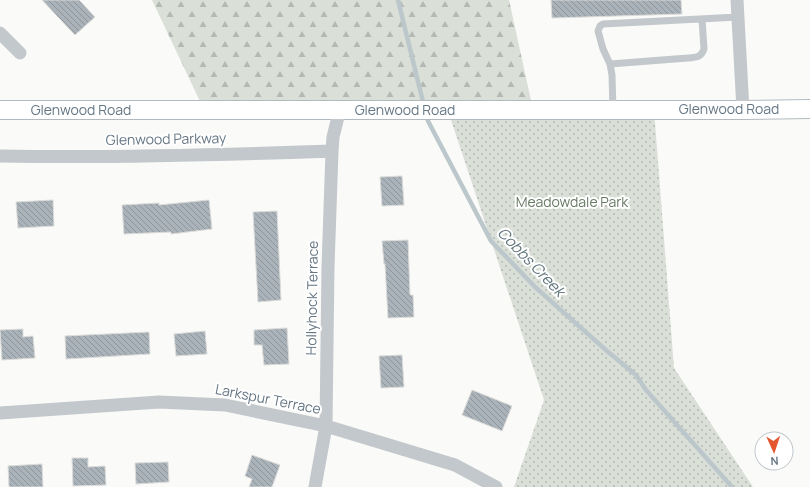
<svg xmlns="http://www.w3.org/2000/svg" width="810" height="487" font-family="Manrope,sans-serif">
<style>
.forest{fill:url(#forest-firs)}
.park{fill:url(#park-dots)}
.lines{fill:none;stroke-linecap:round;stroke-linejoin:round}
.stream{stroke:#bbc7cb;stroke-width:4.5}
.building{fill:url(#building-back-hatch);stroke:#dcdcda}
.secondary-casing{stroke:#b3babf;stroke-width:20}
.lane{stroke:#c3c8cc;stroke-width:7}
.street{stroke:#c3c8cc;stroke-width:13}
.secondary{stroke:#fff;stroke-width:18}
.labels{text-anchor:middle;stroke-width:4;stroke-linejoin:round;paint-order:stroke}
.street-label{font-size:14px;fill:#657683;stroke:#fff}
.park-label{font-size:14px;fill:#687a64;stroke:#fff}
.water-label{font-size:15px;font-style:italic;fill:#60757c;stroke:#fff}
</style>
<defs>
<pattern id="forest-firs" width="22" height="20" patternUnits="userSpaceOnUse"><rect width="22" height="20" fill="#dadfd7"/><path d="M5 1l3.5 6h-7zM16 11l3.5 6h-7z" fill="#b4b9b4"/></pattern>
<pattern id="park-dots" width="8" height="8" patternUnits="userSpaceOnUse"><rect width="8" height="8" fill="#dadfd7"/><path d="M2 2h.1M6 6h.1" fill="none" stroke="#b4b9b4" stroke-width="1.8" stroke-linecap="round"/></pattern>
<pattern id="building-back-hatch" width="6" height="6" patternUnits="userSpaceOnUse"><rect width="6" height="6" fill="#aab3b9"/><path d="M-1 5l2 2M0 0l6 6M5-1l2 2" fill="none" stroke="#8e969c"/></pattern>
</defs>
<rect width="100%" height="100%" fill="#fafaf8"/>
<path class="forest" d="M152 0H509L534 114H206Z"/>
<path class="park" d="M654 110 674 368 753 487H514L544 400 449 114Z"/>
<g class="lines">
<path class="stream" d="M398 0 424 106
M426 114 428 121 491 241 535 287 607 351 636 375 646 390 732 487"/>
</g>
<path class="building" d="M42 0H79L95 17 75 35Z
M551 0H681L682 14 552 18Z
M402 176 404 205 382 206 380 177Z
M53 200 54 226 18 228 16 202Z
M209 200 212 229 171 234V232L124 234 122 205 159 203V205Z
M277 211 281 300 258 302 253 212Z
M408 240 410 295H413L414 317 388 318 385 264H384L382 241Z
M287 328 289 364 264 365 262 345H254V330Z
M23 329V337L33 336 35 358 2 360 0 330Z
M205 331 207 354 176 356 174 334Z
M149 332 150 354 66 359 65 336Z
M402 355 404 387 381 388 379 356Z
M472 390 512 406 502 431 462 415Z
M252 455 280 465 272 487H249L252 479 245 476Z
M72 458H88V467L105 466 106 485 73 486Z
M168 462 169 482 136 484 135 463Z
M42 464 43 487H9L8 466Z"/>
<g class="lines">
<g class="secondary-casing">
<path id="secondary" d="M0 110H743L810 109"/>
</g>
<path class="lane" d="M610 64 688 58C696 57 701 58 704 49L702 19
M613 110 612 75 610 64 603 49 598 31 600 26 603 24 738 17"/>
<path class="street" d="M737 0 743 110
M0 33 20 53
M0 156C111 158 222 155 332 151
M0 413 159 402 225 405 326 426 455 465 496 487
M315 487 326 426 328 267 332 151 333 137 340 109"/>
<use href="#secondary" class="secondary"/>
</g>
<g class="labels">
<g class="street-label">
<text x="729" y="114">Glenwood Road</text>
<text x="81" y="115">Glenwood Road</text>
<text x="405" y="115">Glenwood Road</text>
<text transform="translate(166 139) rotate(-1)" y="5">Glenwood Parkway</text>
<text transform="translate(312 298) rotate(-89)" y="5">Hollyhock Terrace</text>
<text transform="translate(268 399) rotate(11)" y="5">Larkspur Terrace</text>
</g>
<g class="park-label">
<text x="572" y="207">Meadowdale Park</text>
</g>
<g class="water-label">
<text transform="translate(531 262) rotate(46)" y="5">Cobbs Creek</text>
</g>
</g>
<g transform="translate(774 451) rotate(177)"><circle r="19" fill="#ffffff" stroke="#c1c8cd"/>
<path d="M0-3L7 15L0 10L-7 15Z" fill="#e4572e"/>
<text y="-6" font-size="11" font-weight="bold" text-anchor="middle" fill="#657683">N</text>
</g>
</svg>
